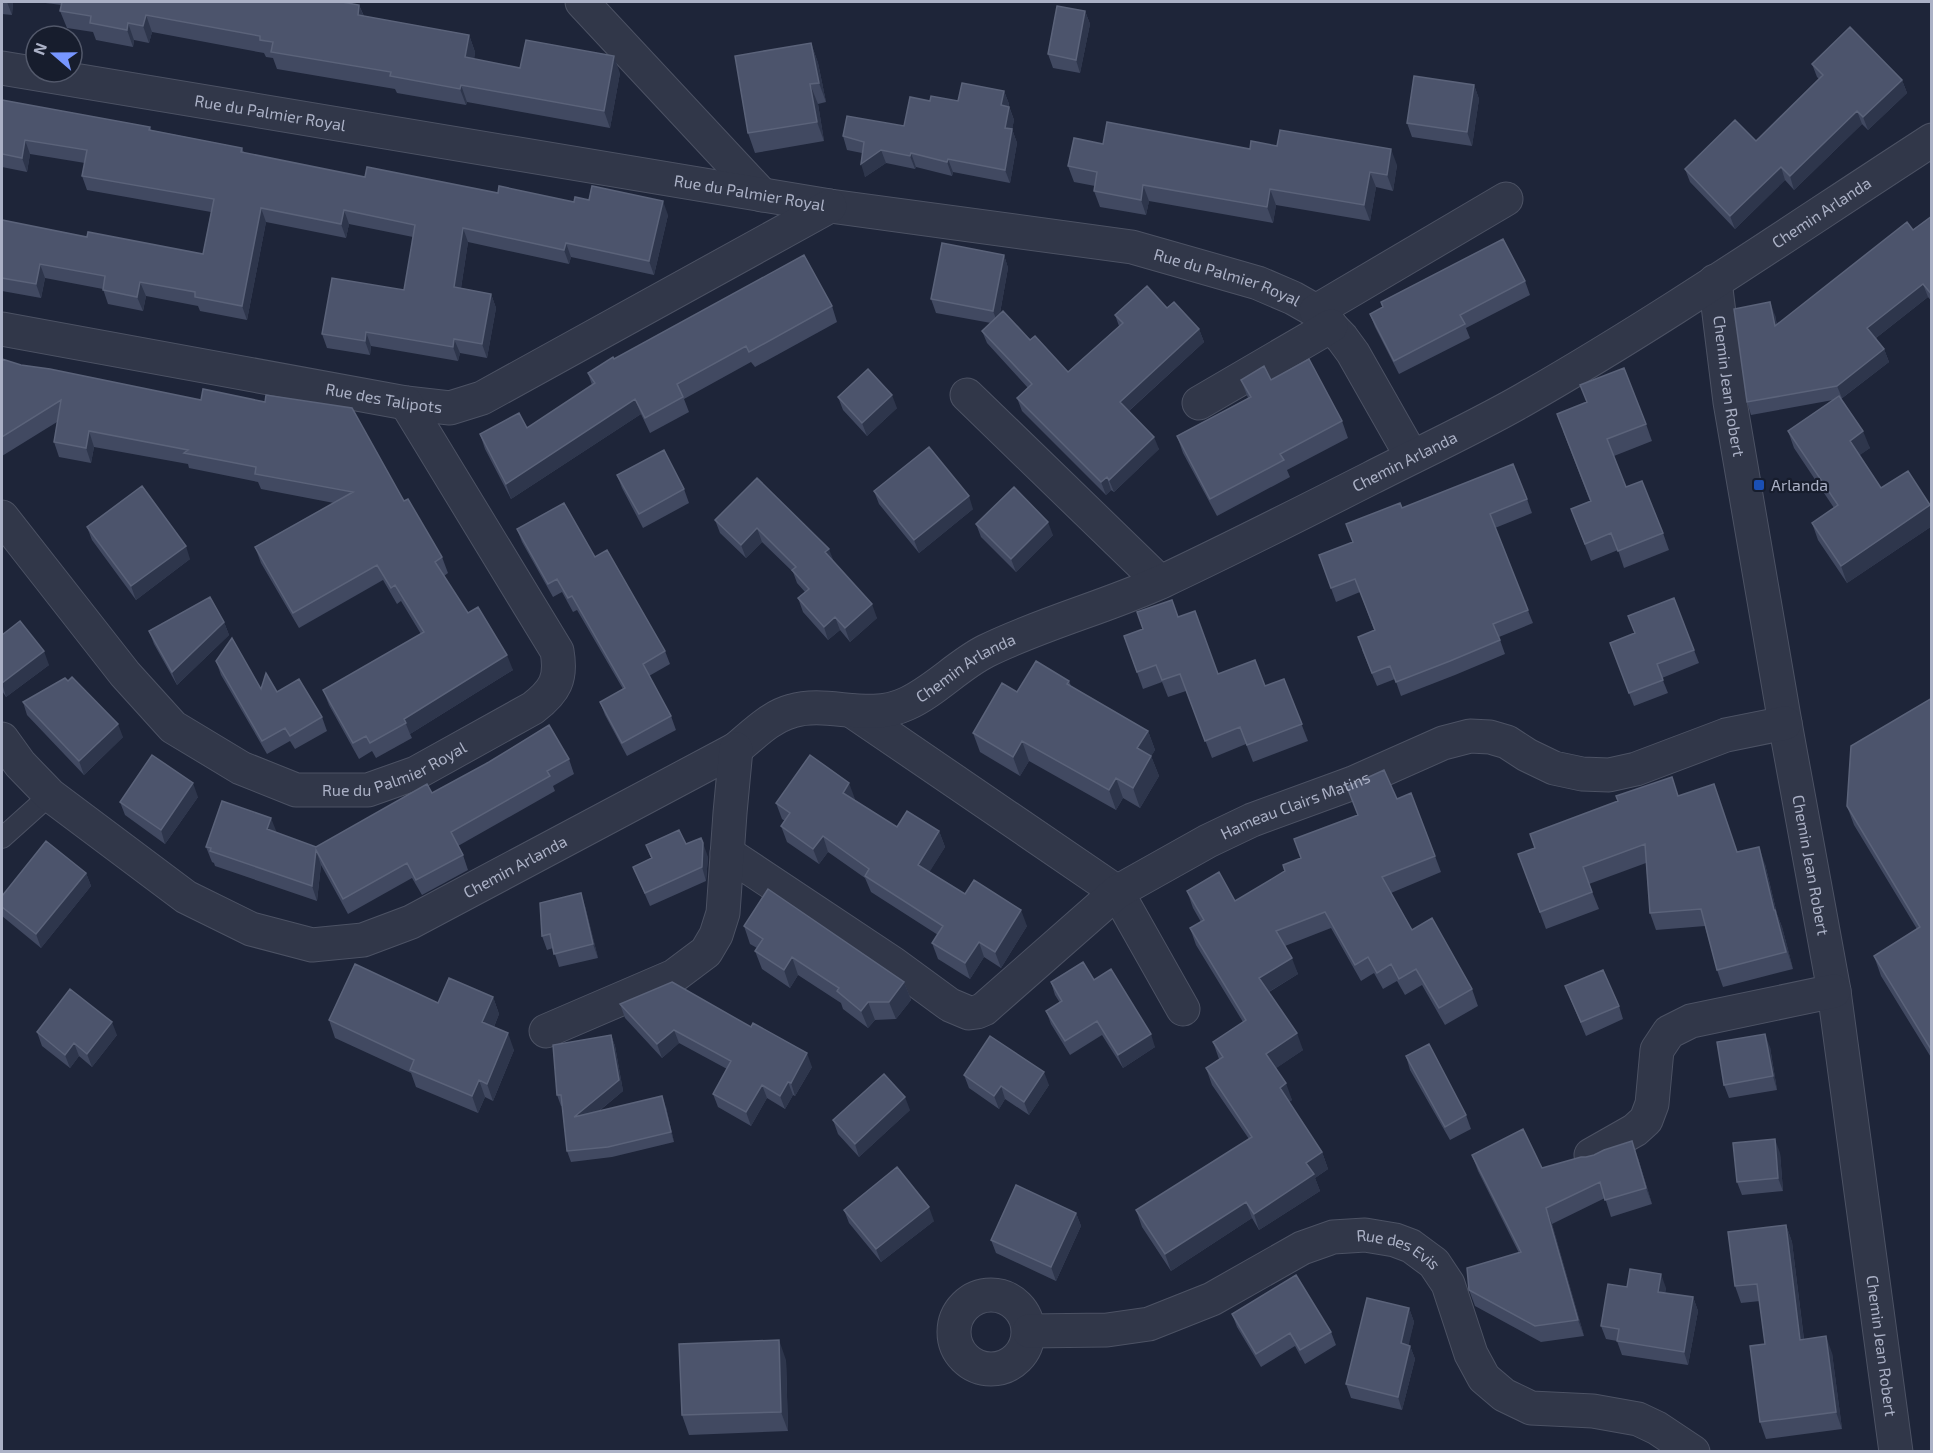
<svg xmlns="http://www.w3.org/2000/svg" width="1933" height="1453" font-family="'Exo 2',sans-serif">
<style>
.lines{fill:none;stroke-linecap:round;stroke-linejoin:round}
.service-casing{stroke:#4c5264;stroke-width:22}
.minor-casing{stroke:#4c5264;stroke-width:35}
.service{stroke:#313749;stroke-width:20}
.minor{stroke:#313749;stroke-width:33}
.wall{fill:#414961}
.shaded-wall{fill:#2e364c}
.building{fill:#4c546c;stroke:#5b637a;stroke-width:1.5}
.transit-dot{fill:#1a4fb4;stroke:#171d2d;stroke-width:2}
.labels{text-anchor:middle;stroke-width:4.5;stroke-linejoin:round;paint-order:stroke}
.street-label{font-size:16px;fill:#abb1c6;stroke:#171d2d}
.poi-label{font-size:16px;fill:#abb1c6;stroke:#171d2d;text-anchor:start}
</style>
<rect width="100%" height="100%" fill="#1e2539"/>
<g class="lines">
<g class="service-casing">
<path id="service" d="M2 838 50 795"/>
</g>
<g class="minor-casing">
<g id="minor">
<path d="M582 2 762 195"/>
<path id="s1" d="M2 68 830 206 1132 247 1258 283 1293 298 1316 311 1342 338 1353 353 1412 457"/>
<path id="s2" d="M1715 281 1730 402 1785 723 1834 991 1896 1452"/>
<path d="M1316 311 1506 199"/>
<path id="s3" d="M2 329 406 403 450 408 482 398 830 206"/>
<path d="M967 395 1160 582"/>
<path d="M1199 403 1331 326"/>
<path id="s4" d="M2 517 125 674 173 727 241 768 296 790H368L416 773 533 708C555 691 562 679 557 651L406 403"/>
<path d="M852 711 1117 892 1183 1009"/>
<path id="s5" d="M2 739 20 764 50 795 186 897 251 929 312 945 363 940 411 922 736 749C753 735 770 717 792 711 828 700 868 722 906 704 935 691 958 665 986 651 1043 623 1106 607 1163 581 1233 548 1302 513 1371 478 1422 452 1474 428 1523 400 1663 320 1796 228 1932 140"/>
<path id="s6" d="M727 853 894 964 950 1005 969 1013 977 1012 984 1009 1117 892 1208 841 1252 820 1353 783 1443 743 1470 736 1490 737 1507 742 1527 755 1554 768 1582 774 1609 775 1636 769 1726 735 1785 723"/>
<path d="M546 1031 674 976 706 952 716 935 723 913 730 813 736 749"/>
<path d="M1591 1155 1635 1130 1646 1120 1652 1104 1657 1050 1669 1032 1691 1021 1834 991"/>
<circle cx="991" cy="1332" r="37"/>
<path id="s7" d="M1029 1331 1107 1330 1149 1324 1212 1299 1302 1248 1333 1237 1365 1235 1395 1240 1411 1246 1434 1263 1448 1284 1471 1354 1484 1378 1504 1395 1531 1408 1593 1411 1638 1419 1657 1428 1693 1452"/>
</g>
</g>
<use href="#service" class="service"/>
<use href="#minor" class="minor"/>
</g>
<path class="wall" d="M2 2H13L12 15 2 14Z
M37 2H342L359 5 364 16 469 35 475 52 474 59 520 68 620 73 610 128 467 102 466 105 397 93 395 89 277 69 273 58 266 57 264 53 152 32 149 43 134 40 133 47 96 40 93 32 67 28 60 11 62 5Z
M1085 11 1090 24 1080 73 1053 68 1048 54Z
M811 43 818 63 826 102 818 104 824 141 755 153 748 133Z
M1812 64 1902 80 1907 93 1868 130 1862 124 1794 190 1785 180 1735 229 1690 182 1685 169 1756 141 1819 79 1817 77Z
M1474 85 1479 99 1472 146 1412 137 1407 123Z
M1004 91 1009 104V106L1014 120 1012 129 1017 143 1010 183 953 172 952 176 916 167 915 169 886 163 865 177 862 153 847 150 843 136 904 126 930 101H958Z
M2 100 150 127 151 130 242 148 244 153 365 177 574 202 589 200 668 215 654 275 571 257 569 264 468 242 461 288 491 294 496 308 487 358 460 353 458 361 371 346 370 355 327 348 322 334 404 290 413 237 349 224 346 238 266 222 247 320 200 311 198 306 146 296 143 311 108 304 103 289 45 278 41 298 2 291V220L87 237 203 254 211 212 87 190 82 176 85 163 30 154 27 172 2 167Z
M1103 144 1250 149 1397 165 1393 191 1376 187 1370 221 1276 205 1273 223 1149 201 1146 215 1100 207 1094 191 1095 186 1074 182 1068 166Z
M1932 216V302L1928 297 1876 338 1884 349 1889 362 1841 399 1870 448 1859 455 1881 488 1930 505 1932 508V526L1847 583 1818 540 1812 523 1834 508 1794 448 1788 431 1833 400 1751 415 1747 402 1775 315 1777 325Z
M1004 255 1008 268 1000 313 1068 372 1119 326 1115 315 1167 308 1199 329 1204 342 1129 411 1159 449 1114 492 1111 490 1106 495 1022 411 1017 398 1028 388 987 343 982 331 991 323 936 313 931 299Z
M1525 281 1530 295 1466 328 1470 338 1399 374 1375 327 1370 314 1383 307 1381 302Z
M832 306 837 322 755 367 751 362 684 399 689 412 650 433 641 414 511 499 485 449 480 434 527 428 592 385 588 373 614 359Z
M2 359 404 501 442 557 448 573 444 576 468 613 513 670 410 734 412 738 376 758 372 751 359 759 329 705 323 690 421 634 401 601 397 604 383 580 299 628 261 563 255 547 334 503 261 489 258 482 189 468 188 464 94 447 91 463 59 457 54 442 57 422 2 456Z
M1241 380H1271L1342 421 1348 438 1287 470 1290 477 1217 516 1183 453 1177 436 1248 398Z
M838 397 897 408 867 436 843 410Z
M1646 424 1652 441 1614 456 1626 487 1663 533 1669 550 1624 568 1618 550 1591 561 1571 509 1590 501 1563 431Z
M617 475 684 489 689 503 643 528 622 488Z
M757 478 833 561 877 618 850 642 840 630 828 640 803 612 798 598 805 592 797 583 793 572 762 542 746 558 720 533 715 520Z
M874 491 973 509 919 553 879 504Z
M1527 499 1532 513 1495 528 1533 623 1499 637 1505 654 1455 675 1401 696 1395 679 1377 686 1362 650 1374 630 1360 592 1336 602 1319 555 1353 542 1402 508Z
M976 524 1053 535 1016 572 981 537Z
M87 527 190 559 136 600 92 540Z
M517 529 595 557 665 651 670 664 649 676 671 716 676 730 627 756 605 715 600 702 623 689 577 610 573 612 562 592 553 597 522 542Z
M1178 617 1218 674 1265 686 1284 679 1308 741 1253 762 1246 744 1212 758 1186 691 1168 697 1162 682 1143 689 1124 636Z
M224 622 229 635 177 685 154 644 149 631Z
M2 635 49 665 6 697 2 691Z
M1610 643 1694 650 1699 663 1662 678 1668 693 1634 706Z
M216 661 261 689 277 692 322 717 327 731 295 749 290 741 267 754 221 675Z
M1069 681 1071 686 1148 731 1155 750 1151 756 1159 776 1140 808 1123 798 1116 810 1029 761 1020 776 980 752 973 733 1017 692Z
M1932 698V1059L1881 976 1874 956 1917 929 1854 825 1847 806Z
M23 702 123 737 84 775 27 715Z
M569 759 574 774 553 786 555 791 458 846 463 855 468 870 422 895 412 878 348 914 321 865 317 901 215 866 214 863 212 862 206 847H316L432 793Z
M1347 787 1397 799 1435 856 1441 872 1391 893 1412 930 1472 989 1478 1006 1445 1025 1422 985 1405 995 1397 981 1383 989 1374 973 1361 981 1331 928 1285 946 1298 974 1269 992 1303 1050 1276 1068 1292 1100 1289 1102 1322 1152 1328 1169 1315 1178 1320 1191 1259 1230 1252 1218 1171 1271 1142 1227 1136 1210 1249 1139 1212 1085 1206 1068 1219 1059 1213 1042 1243 1022 1196 945 1190 928 1201 922 1193 908 1187 891 1235 901 1285 871 1358 815Z
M1679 796 1737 852 1765 864 1777 914 1782 927 1793 969 1723 987 1717 970 1705 926 1656 930 1650 913 1646 863 1589 884 1599 909 1546 929 1518 854Z
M198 797 165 844 125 815 120 802Z
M855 799V800L897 827 939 831 945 847 929 872 965 894 1027 926 1001 968 984 957 970 979 938 959 932 943 938 935 871 892 865 878 828 852 819 864 787 842 781 826 785 821 782 819 776 803Z
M686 844 708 857 706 881 650 906 633 867 651 858 646 845Z
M86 873 91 886 41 948 2 916V896Z
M585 906 598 958 559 967 553 948 547 950 542 936Z
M744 926 904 982 911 1000 896 1019 875 1020 868 1028 843 1009 841 1003 798 975 790 988 762 969 755 951 757 948 750 944Z
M1094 980 1155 1047 1123 1068 1102 1035 1070 1055 1051 1024 1046 1011 1060 1003 1055 995 1051 982Z
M1565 986 1619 1006 1623 1019 1586 1036Z
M493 997 499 1014 494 1027 514 1050 493 1101 485 1097 478 1113 416 1087 411 1073 335 1038 329 1020 438 1003Z
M620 1004 812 1067 795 1096 793 1095 785 1109 767 1098 751 1126 718 1107 713 1094 727 1069 679 1043 662 1058 625 1018Z
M37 1032 117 1035 92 1067 79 1056 70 1068 42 1046Z
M611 1035 615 1046 623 1091 598 1112 666 1107 674 1142 612 1157 571 1162 567 1151 562 1106H561L557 1095Z
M1770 1047 1777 1090 1729 1098 1724 1085Z
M1406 1056 1466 1115 1471 1129 1450 1140 1410 1070Z
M964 1075 1049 1085 1029 1115 1005 1099 999 1109 969 1088Z
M910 1110 859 1157 838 1134 833 1120Z
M1780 1153 1783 1191 1742 1195 1737 1182Z
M1472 1155 1542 1168 1638 1158 1652 1204 1611 1217 1605 1198 1552 1224 1584 1336 1541 1342 1475 1306 1469 1290 1519 1253 1478 1171Z
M844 1210 934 1221 881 1262 849 1223Z
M1076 1213 1081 1226 1056 1281 996 1253 991 1240Z
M1786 1225 1792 1242 1804 1339 1832 1353 1842 1429 1766 1439 1760 1422 1765 1344 1760 1301 1741 1303 1735 1286Z
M1627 1287 1666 1288 1665 1293 1693 1297 1698 1311 1688 1365 1622 1355 1617 1341 1606 1339 1601 1326Z
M1409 1308 1414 1322 1408 1345 1410 1346 1415 1359 1402 1410 1351 1398 1346 1384Z
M1232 1314 1331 1332 1336 1345 1305 1364 1295 1346 1261 1367 1237 1327Z
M786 1360 788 1431 689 1435 682 1415Z"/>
<path class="shaded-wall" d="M7 2H13L12 15Z
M359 5 366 22 358 15Z
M1085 11 1090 24 1080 73 1076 60Z
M146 15 152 32 149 43 143 26Z
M128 23 134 40 133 47 127 30Z
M469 35 475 52 472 74 465 57Z
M811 43 818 63 826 102 819 83Z
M614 56 620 73 610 128 604 111Z
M1902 80 1907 93 1868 130 1863 117Z
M810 84 818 104 824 141 817 122Z
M461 85 467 102 466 105 460 89Z
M1474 85 1479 99 1472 146 1467 132Z
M1004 91 1009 104 1006 119 1001 105Z
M1009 107 1014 120 1010 141 1005 128Z
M1857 111 1862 124 1794 190 1790 176Z
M1012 129 1017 143 1010 183 1005 170Z
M25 140 30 154 27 172 22 158Z
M1391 149 1397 165 1393 191 1387 175Z
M881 150 886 163 865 177 861 164Z
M911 153 916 167 915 169 910 156Z
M948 159 953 172 952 176 947 162Z
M1781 167 1785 180 1735 229 1730 216Z
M1370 172 1376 187 1370 221 1364 205Z
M1143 185 1149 201 1146 215 1141 200Z
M1270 189 1276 205 1273 223 1267 207Z
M663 201 668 215 654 275 649 261Z
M261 208 266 222 247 320 242 306Z
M344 210 349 224 346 238 341 224Z
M463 228 468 242 459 301 454 287Z
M566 243 571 257 569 264 564 250Z
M1004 255 1008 268 998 324 993 311Z
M40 264 45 278 41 298 36 284Z
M140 282 146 296 143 311 137 297Z
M1923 284 1928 297 1872 341 1867 328Z
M491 294 496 308 487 358 482 344Z
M1770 302 1775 315 1779 339 1775 326Z
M1199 329 1204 342 1124 415 1120 402Z
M366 332 371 346 370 355 365 341Z
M454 339 460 353 458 361 453 347Z
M1884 349 1889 362 1842 398 1837 386Z
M892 395 897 408 867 436 862 423Z
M635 399 641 414 511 499 506 484Z
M89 431 94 447 91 463 86 448Z
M1863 431 1870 448 1856 458 1850 441Z
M1154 437 1159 449 1114 492 1109 480Z
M1107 477 1111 490 1106 495 1101 482Z
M969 496 973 509 919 553 914 540Z
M1930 505 1932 508V526L1847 583 1841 566Z
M1048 522 1053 535 1016 572 1011 559Z
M757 528 762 542 746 558 741 545Z
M186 546 190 559 136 600 131 586Z
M829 549 834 562 825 552Z
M872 604 877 618 850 642 845 628Z
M835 617 840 630 828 640 824 627Z
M224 622 229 635 177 685 172 672Z
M44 651 49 665 6 697 2 683Z
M507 655 513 670 410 734 404 719Z
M118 724 123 737 84 775 79 761Z
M1148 731 1155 750 1144 768 1137 748Z
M1022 741 1029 761 1020 776 1013 757Z
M1151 756 1159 776 1140 808 1133 788Z
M1116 778 1123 798 1116 810 1109 790Z
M193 783 198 797 165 844 161 830Z
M849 783 855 799 848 809 843 793Z
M271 818 277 833 267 829Z
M939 831 945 847 924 881 918 865Z
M823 836 828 852 819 864 813 849Z
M703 843 708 857 706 881 702 867Z
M1759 847 1765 864 1777 914 1782 927 1793 969 1774 910Z
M316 850 321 865 317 901 312 886Z
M86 873 91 886 41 948 36 934Z
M581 893 585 906 598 958 593 944Z
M1021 910 1027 926 1001 968 995 952Z
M979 942 984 957 970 979 965 963Z
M792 957 798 975 790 988 784 970Z
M1292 958 1298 974 1265 994 1259 978Z
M904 982 911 1000 896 1019 889 1002Z
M493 997 499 1014 489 1039 482 1022Z
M868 1002 875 1020 868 1028 861 1011Z
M112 1022 117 1035 92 1067 87 1054Z
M674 1030 679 1043 662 1058 657 1044Z
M508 1033 514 1050 493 1101 487 1084Z
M1297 1033 1303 1050 1272 1071 1266 1054Z
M1151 1034 1155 1047 1123 1068 1118 1055Z
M1765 1034 1770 1047 1777 1090 1773 1076Z
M611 1035 615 1046 623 1091 578 1128 574 1117Z
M74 1043 79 1056 70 1068 65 1055Z
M807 1053 812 1067 795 1096 791 1083Z
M1044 1072 1049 1085 1029 1115 1024 1102Z
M479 1080 485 1097 478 1113 472 1096Z
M788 1082 793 1095 785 1109 780 1096Z
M1286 1083 1292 1100 1286 1104 1280 1088Z
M762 1085 767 1098 751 1126 746 1112Z
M1001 1086 1005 1099 999 1109 994 1096Z
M662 1096 666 1107 674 1142 671 1132Z
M905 1097 910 1110 859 1157 855 1144Z
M1775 1139 1780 1153 1783 1191 1778 1178Z
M1632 1141 1638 1158 1652 1204 1646 1188Z
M1322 1152 1328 1169 1315 1178 1320 1191 1259 1230 1254 1214 1306 1163Z
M1246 1202 1252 1218 1171 1271 1165 1254Z
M929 1207 934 1221 881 1262 876 1249Z
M1546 1208 1552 1224 1584 1336 1578 1320Z
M1076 1213 1081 1226 1056 1281 1051 1267Z
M1786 1225 1792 1242 1806 1357 1800 1340Z
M1661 1274 1666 1288 1663 1305 1658 1292Z
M1693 1297 1698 1311 1688 1365 1684 1352Z
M1409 1308 1414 1322 1406 1357 1401 1343Z
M1826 1336 1832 1353 1842 1429 1836 1412Z
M779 1340 786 1360 788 1431 781 1412Z
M1410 1346 1415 1359 1402 1410 1398 1397Z"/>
<path class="building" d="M62 2H342L359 5 358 15 469 35 465 57 520 68 526 40 614 56 604 111 461 85 460 89 390 76 391 72 271 52 273 42 260 40V36L146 15 143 26 128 23 127 30 90 23 91 16 60 11Z
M1057 6 1085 11 1076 60 1048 54Z
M1850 27 1902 80 1863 117 1857 111 1790 176 1781 167 1730 216 1685 169 1735 120 1756 141 1823 75 1812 64Z
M811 43 819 83 810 84 817 122 748 133 735 56Z
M1414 76 1474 85 1467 132 1407 123Z
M962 83 1004 91 1001 105 1009 107 1005 128 1012 129 1005 170 948 159 947 162 911 153 910 156 881 150 861 164 864 142 843 136 847 116 904 126 910 97 930 101 931 96 958 101Z
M2 100 150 127 149 130 242 148 241 152 365 177 367 167 498 193 499 186 574 202 575 197 589 200 592 186 663 201 649 261 566 243 564 250 463 228 454 287 491 294 482 344 454 339 453 347 366 332 365 341 322 334 332 278 404 290 415 225 344 210 341 224 261 208 242 306 195 297V292L140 282 137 297 103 290 105 276 40 264 36 284 2 278V220L87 237 88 232 203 254 214 199 82 176 87 150 25 140 22 158 2 154Z
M1107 122 1250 149 1251 141 1277 146 1280 130 1391 149 1387 175 1370 172 1364 205 1270 189 1267 207 1143 185 1141 200 1094 191 1097 172 1068 166 1074 138 1103 144Z
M1932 216V295L1923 284 1867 328 1884 349 1837 386 1747 402 1734 309 1770 302 1775 326 1907 222 1913 230Z
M1503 239 1525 281 1460 315 1465 324 1394 361 1370 314 1383 307 1381 302Z
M942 243 1004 255 993 311 931 299Z
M804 255 832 306 749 352 746 346 677 384 683 397 645 418 635 399 506 484 480 434 519 413 527 428 595 383 588 373 613 357 614 359Z
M1147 286 1167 308 1174 302 1199 329 1120 402 1154 437 1109 480 1107 477 1101 482 1017 398 1032 384 982 331 1003 311 1030 340 1035 336 1068 372 1123 323 1115 315Z
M2 359 21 365 50 369 201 400 203 389 265 402 266 395 352 408 404 501 408 499 442 557 435 562 468 613 478 607 507 655 404 719 406 723 370 743 366 736 353 743 323 690 424 632 395 585 391 588 377 565 293 613 255 547 353 492 255 474 256 467 184 453 188 450 89 431 86 448 54 442 61 400 2 437Z
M1309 359 1342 421 1280 454 1284 460 1210 499 1177 436 1251 397 1241 380 1264 366 1271 380Z
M1624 368 1646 424 1607 439 1626 487 1642 481 1663 533 1618 551 1611 533 1585 544 1571 509 1591 501 1557 414 1587 402 1580 385Z
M868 369 892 395 862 423 838 397Z
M1839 396 1863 431 1850 441 1881 488 1908 471 1930 505 1841 566 1812 523 1838 505 1788 431Z
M929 447 969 496 914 540 874 491Z
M664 450 684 489 639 514 617 475Z
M1513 464 1527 499 1490 514 1528 610 1493 624 1500 640 1450 661 1396 682 1390 666 1372 673 1358 637 1375 630 1355 579 1331 588 1319 555 1353 542 1346 524 1400 503 1402 508Z
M757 478 829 549 825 552 872 604 845 628 835 617 824 627 798 598 809 589 792 570 796 567 757 528 741 545 715 520Z
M142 486 186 546 131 586 87 527Z
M1014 487 1048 522 1011 559 976 524Z
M564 503 595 557 607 550 665 651 643 664 671 716 622 743 600 702 625 688 572 596 568 598 557 579 548 584 517 529Z
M210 597 224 622 172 672 149 631Z
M1674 598 1694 650 1657 664 1663 680 1629 693 1610 643 1635 633 1628 616Z
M1172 600 1178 617 1195 611 1218 674 1255 660 1265 686 1284 679 1302 724 1247 745 1240 727 1205 741 1180 674 1162 680 1156 665 1137 672 1124 636 1143 629 1137 612Z
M20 621 44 651 2 683V635Z
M232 638 261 689 266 673 277 692 299 679 322 717 290 736 285 728 262 741 216 661Z
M1036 661 1069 681 1067 684 1148 731 1137 748 1151 756 1133 788 1116 778 1109 790 1022 741 1013 757 973 733 1002 683 1017 692Z
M72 677 118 724 79 761 23 702 65 678 68 681Z
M1932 698V1051L1874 956 1920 927 1847 806 1851 746Z
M549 725 569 759 547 771 550 776 451 832 463 855 416 880 407 863 343 899 316 850 312 886 210 851 211 848 206 847 222 801 271 818 267 829 316 847 427 784 432 793 489 762Z
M152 755 193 783 161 830 120 802Z
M810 755 849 783 843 793 897 827 907 811 939 831 918 865 965 894 974 880 1021 910 995 952 979 942 965 963 932 943 943 926 865 876 869 869 823 836 813 849 781 826 790 813 776 803Z
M1384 770 1397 799 1411 793 1435 856 1382 877 1412 930 1432 918 1472 989 1439 1008 1416 969 1399 979 1391 964 1377 973 1368 957 1355 965 1325 912 1276 931 1292 958 1259 978 1297 1033 1266 1054 1286 1083 1280 1088 1322 1152 1306 1163 1314 1174 1254 1214 1246 1202 1165 1254 1136 1210 1252 1137 1206 1068 1223 1057 1213 1042 1246 1020 1190 928 1204 920 1187 891 1219 872 1235 901 1285 871 1283 865 1301 858 1294 839 1358 815 1347 787Z
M1672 777 1678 796 1714 784 1737 852 1759 847 1774 910H1775L1786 952 1717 970 1701 909 1650 913 1645 844 1583 867 1592 892 1540 912 1518 854 1535 848 1530 834 1618 801 1616 796Z
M679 830 686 844 701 838 703 843 702 867 645 893 633 867 652 858 646 845Z
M46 841 86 873 36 934 2 907V896Z
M768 889 904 982 889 1002H868L861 1011 837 991 839 988 792 957 784 970 755 951 763 939 744 926Z
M581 893 593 944 554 954 550 934 542 936 540 903Z
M1083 962 1094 980 1111 969 1151 1034 1118 1055 1097 1021 1065 1041 1046 1011 1062 1001 1051 982Z
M355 964 438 1003 449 978 493 997 482 1022 508 1033 487 1084 479 1080 472 1096 410 1070 414 1060 329 1020Z
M1603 970 1619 1006 1581 1022 1565 986Z
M672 982 751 1027 753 1023 807 1053 791 1083 788 1082 780 1096 762 1085 746 1112 713 1094 731 1061 674 1030 657 1044 620 1004Z
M70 989 112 1022 87 1054 74 1043 65 1055 37 1032Z
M1765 1034 1773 1076 1724 1085 1717 1042Z
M611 1035 619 1080 574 1117 662 1096 671 1132 608 1147 567 1151 561 1095H557L553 1045Z
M990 1036 1044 1072 1024 1102 1001 1086 994 1096 964 1075Z
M1429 1044 1466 1115 1445 1127 1406 1056Z
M884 1074 905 1097 855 1144 833 1120Z
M1523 1129 1542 1168 1581 1157H1586L1594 1155 1604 1150 1632 1141 1646 1188 1605 1200 1600 1182 1546 1208 1578 1320 1535 1326 1469 1290 1467 1268 1521 1252 1472 1155Z
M1775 1139 1778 1178 1737 1182 1733 1143Z
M897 1167 929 1207 876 1249 844 1210Z
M1016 1185 1076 1213 1051 1267 991 1240Z
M1786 1225 1800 1340 1826 1336 1836 1412 1760 1422 1750 1346 1765 1344 1757 1284 1735 1286 1728 1232Z
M1630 1269 1661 1274 1658 1292 1693 1297 1684 1352 1617 1341 1619 1329 1601 1326 1608 1284 1627 1287Z
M1296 1275 1331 1332 1300 1350 1290 1333 1256 1354 1232 1314Z
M1367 1298 1409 1308 1401 1343 1410 1346 1398 1397 1346 1384Z
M779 1340 781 1412 682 1415 679 1344Z"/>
<rect class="transit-dot" x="1753" y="479" width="12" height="12" rx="3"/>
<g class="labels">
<g class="street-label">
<text dy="6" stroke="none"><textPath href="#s1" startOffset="272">Rue du Palmier Royal</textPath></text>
<text dy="6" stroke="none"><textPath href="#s1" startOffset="758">Rue du Palmier Royal</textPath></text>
<text dy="6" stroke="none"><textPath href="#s5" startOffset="2076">Chemin Arlanda</textPath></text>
<text dy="6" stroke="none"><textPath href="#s1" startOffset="1244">Rue du Palmier Royal</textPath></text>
<text dy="6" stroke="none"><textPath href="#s2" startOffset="106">Chemin Jean Robert</textPath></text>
<text dy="6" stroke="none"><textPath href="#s3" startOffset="388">Rue des Talipots</textPath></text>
<text dy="6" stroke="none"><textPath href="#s5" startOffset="1590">Chemin Arlanda</textPath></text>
<text dy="6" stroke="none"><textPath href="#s5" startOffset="1104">Chemin Arlanda</textPath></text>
<text dy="6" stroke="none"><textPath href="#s4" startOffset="512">Rue du Palmier Royal</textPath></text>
<text dy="6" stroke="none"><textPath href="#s6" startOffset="682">Hameau Clairs Matins</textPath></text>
<text dy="6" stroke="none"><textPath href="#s2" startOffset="592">Chemin Jean Robert</textPath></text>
<text dy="6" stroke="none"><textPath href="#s5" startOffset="600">Chemin Arlanda</textPath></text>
<text dy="6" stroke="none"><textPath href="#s7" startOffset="393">Rue des Evis</textPath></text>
<text dy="6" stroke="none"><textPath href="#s2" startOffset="1078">Chemin Jean Robert</textPath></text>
</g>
<g class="poi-label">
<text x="1771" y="491">Arlanda</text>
</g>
</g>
<rect width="1933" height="1453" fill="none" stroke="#abb1c6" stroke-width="6"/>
<g transform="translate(54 54) rotate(290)"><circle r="28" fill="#171d2d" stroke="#52586a" stroke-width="1.5"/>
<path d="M0-4.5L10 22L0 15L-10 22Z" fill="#7796ff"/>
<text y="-9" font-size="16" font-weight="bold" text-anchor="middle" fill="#abb1c6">N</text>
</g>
</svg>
